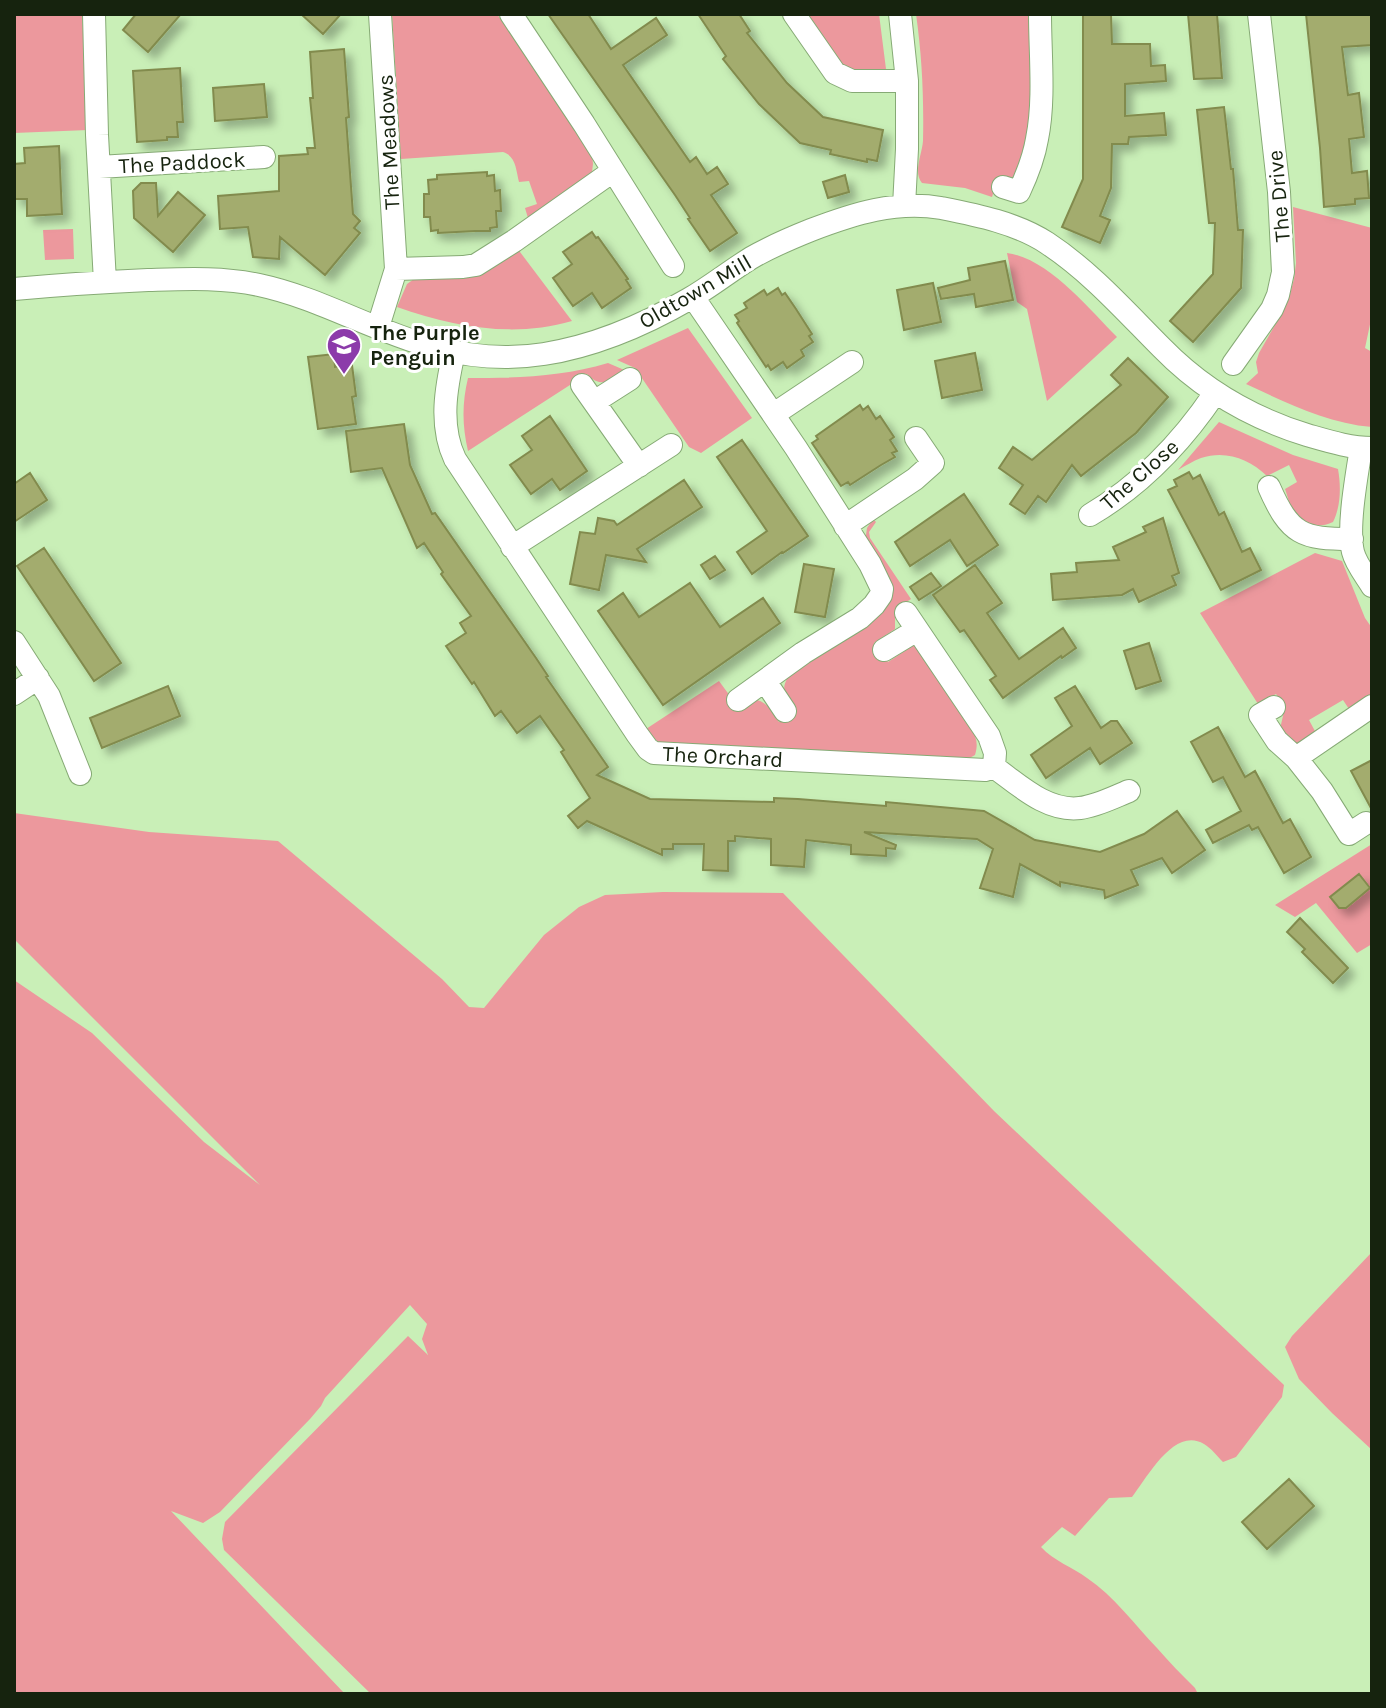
<svg xmlns="http://www.w3.org/2000/svg" width="1386" height="1708" font-family="Karla,sans-serif">
<style>
.green{fill:#ec989d}
.building{fill:#a3ac6e;stroke:#828b4e;stroke-width:2;filter:url(#shadow)}
.lines{fill:none;stroke-linecap:round;stroke-linejoin:round}
.minor-casing{stroke:#86aa75;stroke-width:24}
.minor{stroke:#fff;stroke-width:22}
.labels{text-anchor:middle;stroke-width:6;stroke-linejoin:round;paint-order:stroke}
.street-label{font-size:22px;fill:#16230e;stroke:#fff}
.poi-label{font-size:22px;font-weight:bold;fill:#16230e;stroke:#fff;text-anchor:start}
</style>
<defs>
<filter id="shadow"><feDropShadow dx="7" dy="7" stdDeviation="4" flood-color="#0004"/></filter>
</defs>
<rect width="100%" height="100%" fill="#c9efb7"/>
<path class="green" d="M14 14H82L88 130 14 133Z
M392 14H497L576 128 592 154 593 164 592 172 528 218 525 208 537 204 529 181 519 182C516 170 516 156 503 152L401 159Z
M804 14H879L886 69C880 70 873 73 867 74 838 76 818 35 804 14Z
M916 14H1032L1030 138 1017 174 1009 179 998 177 992 197 965 188 922 183C913 173 922 154 923 141 924 98 922 56 916 14Z
M1293 207 1372 228V315L1365 348 1372 352V427C1326 423 1287 403 1246 384L1258 373 1256 362 1259 353 1279 318 1290 294 1294 279 1296 263Z
M73 229 74 259 45 260 43 230Z
M517 248 572 321C513 338 454 327 397 307L407 284 414 279 485 271 500 263Z
M1007 253C1048 258 1090 310 1117 337L1047 401 1027 309 1017 302Z
M688 328 752 418 701 453 689 447 635 368 617 360Z
M608 363 629 372C614 381 600 389 587 374L468 451C462 425 462 403 468 378 516 378 562 377 608 363Z
M1219 422 1293 455 1338 469C1341 486 1341 506 1333 522 1321 528 1303 527 1295 515 1290 508 1288 497 1285 489L1297 482 1289 465 1267 476C1249 459 1226 450 1201 458 1193 461 1185 466 1178 470Z
M873 519 876 522 869 532 870 538 911 599 895 609V629L874 643 888 662 917 643 972 729C977 739 978 745 975 755L966 760 798 749 734 748 659 743 646 729 719 681 741 711 757 700C768 703 773 713 779 722L796 711C786 693 778 692 791 672L887 603 865 542 867 528Z
M1315 553 1342 561 1365 618 1372 628V699L1351 712 1343 700 1309 720 1316 733 1306 740 1295 744 1280 729 1285 707 1276 694 1258 704 1200 613Z
M14 813 149 832 278 841 442 979 469 1007 484 1008 544 935 579 907 605 895 663 892 783 893 994 1111 1284 1385 1282 1397 1236 1457 1223 1462C1217 1456 1211 1448 1204 1444 1174 1426 1147 1478 1132 1497L1109 1498 1075 1536 1062 1527 1041 1547C1054 1561 1072 1567 1087 1578 1114 1596 1135 1625 1157 1648 1169 1662 1182 1675 1195 1688L1198 1694H371L224 1550 222 1539 225 1522 408 1336 428 1355 422 1339 427 1324 410 1305 325 1398 321 1406 310 1419 220 1512 203 1523 171 1511 345 1694H14V980L92 1033 204 1142 260 1185 14 939Z
M1372 844V944L1357 953 1316 903 1295 917 1275 905Z
M1372 1252V1450L1332 1413 1299 1379 1285 1347 1292 1336Z"/>
<path class="building" d="M136 14H181L148 52 123 30Z
M301 14H341L323 34Z
M548 14H588L611 49 656 18 667 35 623 65 690 162 696 157 707 174 717 167 728 184 711 195 737 233 710 251 688 219 690 218 675 195Z
M698 14H739L750 31 747 33 787 83 823 117 883 130 877 161 867 159V162L830 154 831 150 800 143 759 104 723 59 726 56Z
M1083 14H1111L1112 44H1150L1151 66 1165 65 1166 81 1125 84V116L1164 113 1166 135 1129 137 1128 144H1112L1111 188 1100 216 1110 220 1100 243 1062 227 1083 179Z
M1188 14H1217L1222 78 1194 79Z
M1306 14H1372V45L1342 47 1348 95 1359 93 1364 137 1349 139 1352 173 1367 171 1369 198 1355 199V204L1324 207 1320 148Z
M344 49 349 117 346 118 353 214 360 221 354 228 360 233 325 275 280 237 279 259 253 257 248 227 220 229 218 196 279 191V156L308 154 307 148H315L310 98H313L310 52Z
M180 68 183 122H177L178 137H167V140L137 142 133 71Z
M264 84 267 117 215 121 213 88Z
M1224 107 1231 169H1233L1238 230H1243L1241 288 1193 342 1170 321 1213 274 1215 223H1209L1197 110Z
M59 146 62 214 27 216V199H14V164L25 163 24 148Z
M487 172V176L494 175 495 191 500 190 501 211H496L497 227 490 228V231H475L438 233V230L431 231 430 217H424V194H429L428 180 437 179V175Z
M845 175 849 192 828 198 823 182Z
M141 183H156L158 216 178 192 205 215 173 252 134 218 133 191Z
M592 232 596 238 598 237 628 279 626 280 631 288 602 308 592 293 573 306 553 278 572 264 563 252Z
M1005 261 1013 300 976 307 974 294 941 299 938 288 970 280 968 268Z
M933 283 941 322 904 330 897 290Z
M778 288 782 295 785 293 796 309 812 334 809 336 813 342 801 350 804 356 787 368 783 362 771 370 768 365 766 367 737 323 739 321 735 315 747 308 744 303 764 290 767 295Z
M975 353 982 390 942 398 935 361Z
M334 354 335 367 352 365 356 396 352 397 356 424 318 429 308 357Z
M1128 358 1168 397 1136 433 1081 476 1072 465 1046 502 1038 496 1025 514 1010 504 1023 485 999 468 1013 447 1032 460 1121 385 1111 375Z
M860 405 863 410 868 406 876 419 880 416 894 437 890 440 897 451 892 453 895 457 881 465 850 485 848 482 841 486 812 443 818 439 816 436Z
M550 416 587 471 560 490 552 479 531 494 510 465 532 450 522 436Z
M404 424 410 465 432 514 435 513 536 658 548 676 546 677 608 767 597 775 650 799 774 802V798L798 799 886 806V802L984 811 1035 840 1100 852 1144 834 1177 811 1205 850 1172 873 1162 858 1131 870 1138 885 1105 898 1104 890 1060 882V886L1020 864 1013 897 980 888 993 849 977 839 864 832 896 845 895 849 886 848V856L851 854V845L806 840 804 867 771 865V839L735 836V841H728V871L703 870 704 844H673V849H662V855L587 821 578 828 568 816 590 798 561 752 564 750 540 716 517 733 501 711 495 716 474 682 472 684 446 646 466 633 460 623 471 616 441 574 443 572 424 543 417 548 382 468 351 472 346 431Z
M742 440 808 536 783 553 782 552 752 574 737 552 767 531 717 457Z
M1189 472 1193 479 1200 475 1219 515 1224 512 1242 552 1250 548 1261 570 1221 590 1168 490 1177 486 1174 480Z
M30 473 47 500 14 522V484Z
M684 480 702 507 637 549 646 562 606 555 599 590 570 584 580 532 595 534 598 518 614 521 617 525Z
M964 494 998 545 967 566 950 540 910 566 895 542Z
M1163 518 1179 573 1172 576 1176 585 1139 602 1133 589 1122 595 1053 600 1051 574 1077 572 1076 563 1119 560 1113 547 1146 532 1143 527Z
M44 548 121 663 94 681 17 566Z
M715 556 725 570 710 579 701 565Z
M804 564 834 569 825 617 795 612Z
M975 565 1002 603 987 613 1019 659 1063 628 1076 648 1062 658 1061 656 1003 698 990 680 996 676 964 630 960 632 933 595Z
M931 573 941 586 919 600 910 587Z
M690 583 720 627 763 598 780 623 663 705 598 611 623 593 639 617Z
M1149 643 1161 681 1136 689 1124 651Z
M168 686 180 716 102 748 90 718Z
M1075 686 1101 728 1111 721H1117L1132 743 1100 764 1090 748 1046 778 1031 755 1072 726 1055 698Z
M1218 727 1245 777 1255 771 1283 823 1290 819 1311 857 1284 873 1258 827 1252 830 1249 825 1213 843 1206 830 1241 811 1223 777 1213 782 1191 742Z
M1372 760V810L1351 771Z
M1359 874 1370 888 1346 908H1339L1330 897Z
M1300 918 1348 968 1333 983 1302 952 1305 949 1287 932Z
M1289 1479 1314 1506 1267 1549 1242 1522Z"/>
<g class="lines">
<g class="minor-casing">
<path id="minor" d="M94 14 97 135 105 282
M511 14 584 124 673 266
M794 14 835 73 852 81H907
M900 14 907 81V149L904 206
M99 167 264 157
M1003 187 1019 192C1027 175 1034 157 1037 139 1045 100 1040 54 1040 14
M396 269 463 267 476 265 514 241 613 171
M14 289C58 285 103 282 148 280 184 279 222 277 259 285 320 298 373 331 433 347 470 357 506 360 544 354 595 346 644 325 689 299 710 287 730 271 751 258 770 247 791 238 811 230 853 214 896 200 941 208 976 215 1017 223 1047 243 1091 272 1125 311 1162 348 1202 389 1252 418 1307 435 1328 441 1350 448 1372 448
M693 297 796 448 870 564 882 589 881 595 874 605 860 618 803 653 738 700
M378 327 396 269 380 14
M454 352C446 388 439 425 455 459L637 734 648 749 654 753 985 770 994 767C1019 785 1047 812 1080 808 1097 806 1114 797 1129 791
M1233 364 1272 309 1278 295 1283 272 1279 192 1259 14
M582 385 639 466
M594 402 630 379
M774 414 852 362
M1361 448C1357 474 1347 527 1353 552 1356 564 1366 576 1372 586
M1269 487C1290 535 1302 539 1352 539
M1090 515C1141 485 1182 442 1215 393
M845 526 915 479 933 463 916 438
M512 547 671 445
M906 613 989 736 995 753 994 767
M14 642 49 696 80 774
M884 650 917 630
M765 681 785 711
M14 694 38 678
M1274 707 1260 715 1277 741 1296 758 1372 706
M1296 758 1322 791 1349 834 1366 823"/>
</g>
<use href="#minor" class="minor"/>
</g>
<defs>
<g id="school-pin" transform="scale(1.8)"><path d="M0 17L-7.5 6A9.5 9.5 0 1 1 7.5 6Z" fill="#8c3baa" stroke="#fff"/><path d="M0-5L7-2L0 1L-7-2ZM-4 1L0 2.5L4 1V4Q0 6-4 4Z" fill="#fff"/></g>
</defs>
<g fill-rule="evenodd">
<use href="#school-pin" x="344" y="345"/>
</g>
<g class="labels">
<g class="street-label">
<text transform="translate(388 142) rotate(-93)" y="8">The Meadows</text>
<text transform="translate(182 162) rotate(-3)" y="8">The Paddock</text>
<text transform="translate(1278 196) rotate(-95)" y="8">The Drive</text>
<text transform="translate(695 291) rotate(-30)" y="8">Oldtown Mill</text>
<text transform="translate(1139 474) rotate(-41)" y="8">The Close</text>
<text transform="translate(723 756) rotate(3)" y="8">The Orchard</text>
</g>
<g class="poi-label">
<text x="370" y="340">The Purple<tspan x="370" dy="25">Penguin</tspan></text>
</g>
</g>
<rect width="1386" height="1708" fill="none" stroke="#16230e" stroke-width="32"/>
</svg>
